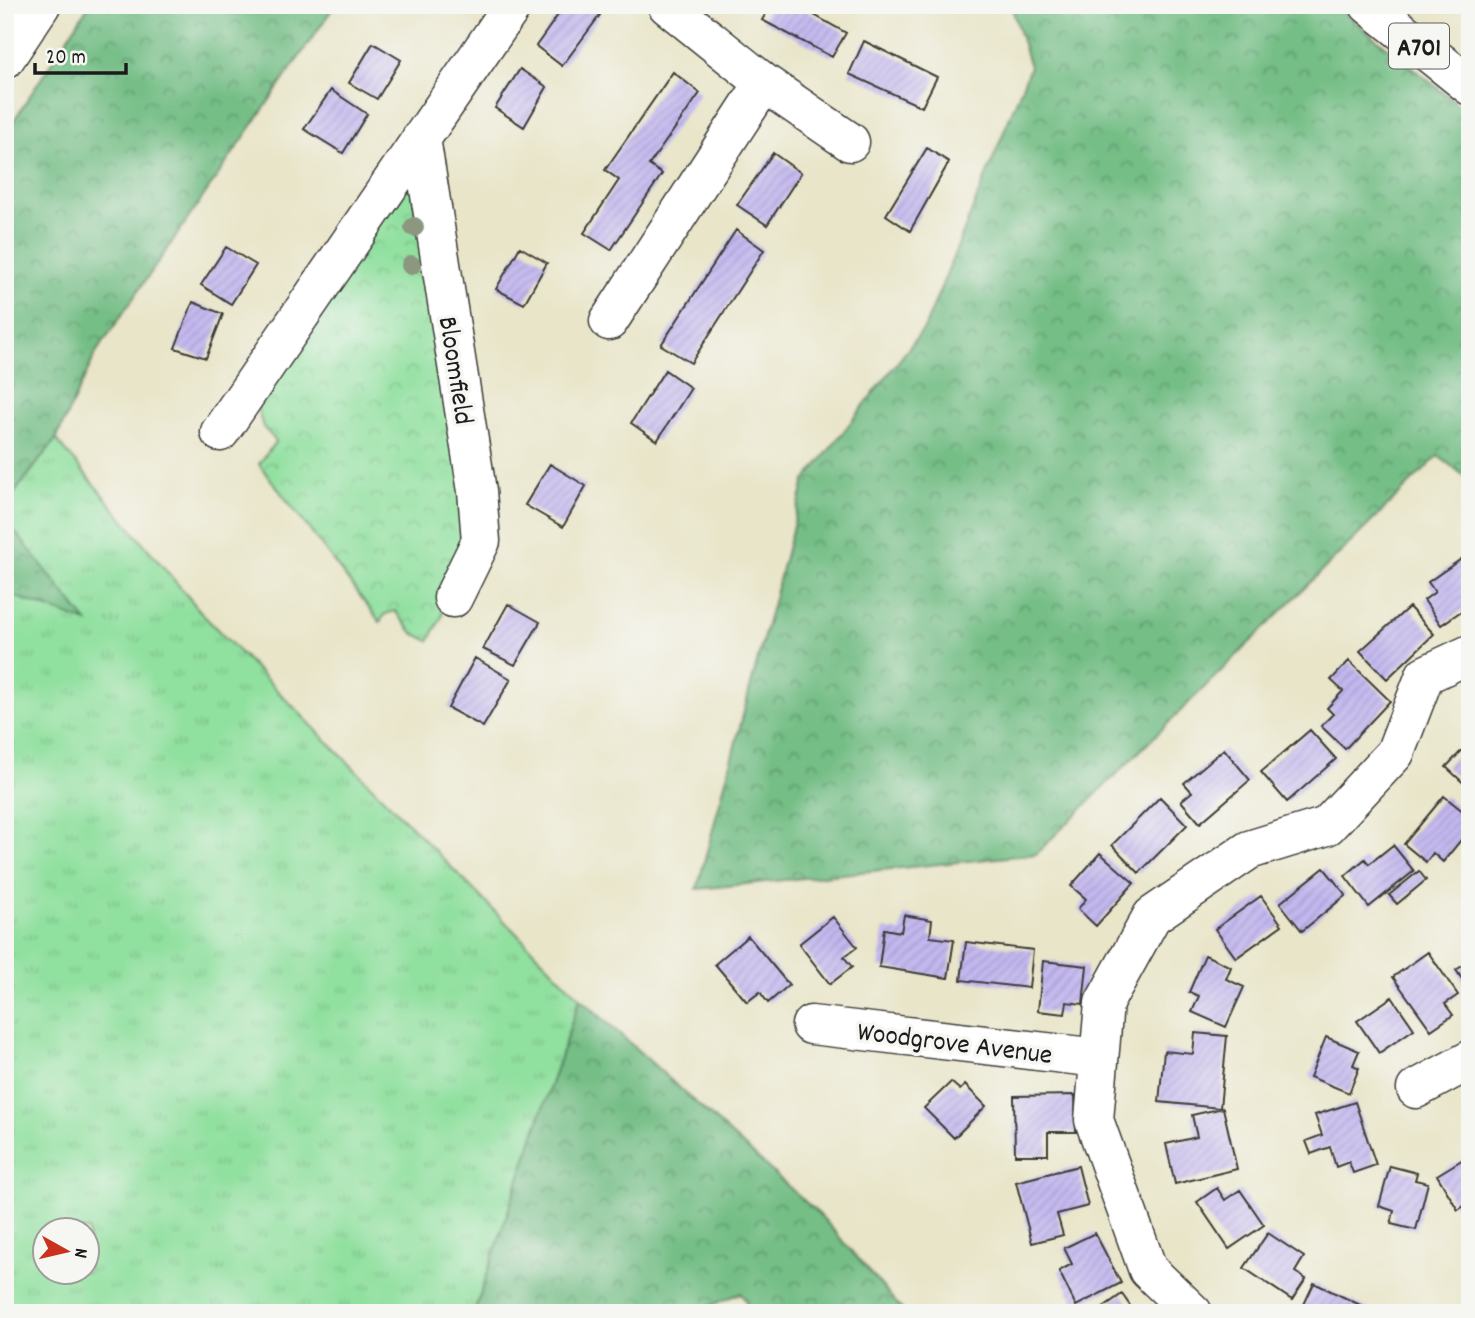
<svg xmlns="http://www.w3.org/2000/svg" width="1475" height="1318" font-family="Dekko,sans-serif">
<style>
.grass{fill:url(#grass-tufts);stroke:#567e5e;stroke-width:2;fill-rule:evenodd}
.forest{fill:url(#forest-crowns);stroke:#486d51;stroke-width:2}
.park{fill:url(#park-crowns);stroke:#567e5e;stroke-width:2}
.building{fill:url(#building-hatch)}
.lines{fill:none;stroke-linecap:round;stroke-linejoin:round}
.minor-casing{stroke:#3b3a36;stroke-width:41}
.highway-casing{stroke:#3b3a36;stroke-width:41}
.minor{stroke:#fff;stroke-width:38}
.highway{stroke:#fff;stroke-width:38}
.tree{fill:#8c977f}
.labels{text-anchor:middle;stroke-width:7;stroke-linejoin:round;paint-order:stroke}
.shield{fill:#f6f6f2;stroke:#5d5d5c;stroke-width:2}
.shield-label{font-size:26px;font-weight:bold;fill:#1c1c1c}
.street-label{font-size:28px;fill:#1c1c1c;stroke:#f6f6f2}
</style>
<defs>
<pattern id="grass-tufts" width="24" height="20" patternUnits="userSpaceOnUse" patternTransform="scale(1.75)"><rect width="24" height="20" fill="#90e09f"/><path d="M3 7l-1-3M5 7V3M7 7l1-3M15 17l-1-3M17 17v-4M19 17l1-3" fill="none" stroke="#7cc088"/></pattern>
<pattern id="forest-crowns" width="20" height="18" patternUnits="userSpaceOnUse" patternTransform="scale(1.75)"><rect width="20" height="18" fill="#74be86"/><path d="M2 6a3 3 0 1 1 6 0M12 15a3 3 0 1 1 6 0" fill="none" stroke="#5e9a6d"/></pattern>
<pattern id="park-crowns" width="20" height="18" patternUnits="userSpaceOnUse" patternTransform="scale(1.75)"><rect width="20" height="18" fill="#90e09f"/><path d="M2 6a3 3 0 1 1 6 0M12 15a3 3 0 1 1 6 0" fill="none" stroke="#7cc088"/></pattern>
<pattern id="building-hatch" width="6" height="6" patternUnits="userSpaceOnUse" patternTransform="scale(1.75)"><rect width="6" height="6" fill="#c3b7ef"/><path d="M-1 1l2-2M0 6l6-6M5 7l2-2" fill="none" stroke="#a79dcc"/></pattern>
</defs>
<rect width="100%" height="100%" fill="#f6f6f2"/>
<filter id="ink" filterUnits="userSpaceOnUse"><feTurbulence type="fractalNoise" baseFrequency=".0143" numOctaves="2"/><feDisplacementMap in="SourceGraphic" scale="14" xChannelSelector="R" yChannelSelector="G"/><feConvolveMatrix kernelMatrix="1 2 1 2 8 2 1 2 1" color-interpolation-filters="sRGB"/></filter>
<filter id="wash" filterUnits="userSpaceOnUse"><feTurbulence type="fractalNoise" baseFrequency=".00686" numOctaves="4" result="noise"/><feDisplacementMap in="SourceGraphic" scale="28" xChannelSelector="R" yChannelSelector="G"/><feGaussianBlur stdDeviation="1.57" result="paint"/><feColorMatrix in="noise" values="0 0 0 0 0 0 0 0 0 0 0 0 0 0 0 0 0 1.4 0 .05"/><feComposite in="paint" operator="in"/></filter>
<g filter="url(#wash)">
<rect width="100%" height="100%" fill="#e9e5c9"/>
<path class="grass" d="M56 439 205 617 580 998 474 1313H5V505ZM46 1230H88V1272H46Z"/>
<path class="forest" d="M89 5H335L97 351 56 439 5 505V134Z
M1011 5H1334L1470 114V480L1438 456 1036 854 697 889 805 481 925 327 1030 67Z
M5 519 87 622 5 593Z
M580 998 821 1216 905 1313H752L741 1293 693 1313H474Z"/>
<path class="park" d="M397 188H412L469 498 459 560 446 589 442 616 429 641 413 633 395 611 385 614 380 622 259 464 276 441 263 427 256 404Z"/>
<g id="blocks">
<path class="building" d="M565 5H586L600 15 562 66 536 46Z
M771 5H796L846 33 832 57 762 20Z
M864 41 937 77 922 107 849 74Z
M373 43 401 60 377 99 349 83Z
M520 69 547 87 524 127 495 108Z
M673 72 700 93 649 165 662 174 611 250 584 233 619 180 605 170Z
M331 90 367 114 343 153 304 129Z
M927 148 949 162 910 231 886 215Z
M773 153 801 173 767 225 737 205Z
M736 230 764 250 691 363 661 345Z
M226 247 256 265 231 304 201 285Z
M520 247 547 263 524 304 496 289Z
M193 302 223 314 206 358 175 348Z
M665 370 691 388 657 441 631 423Z
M550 464 586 486 563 527 525 505Z
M1470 553V605L1441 625 1424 600 1435 592 1428 582Z
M508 604 540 622 515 665 483 649Z
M1409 607 1434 634 1387 679 1360 651Z
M475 658 511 679 483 727 448 708Z
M1349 661 1390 701 1345 749 1321 726 1333 714 1327 708 1343 691 1331 680Z
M1310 730 1336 759 1287 802 1261 772Z
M1470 742V789L1446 767Z
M1224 749 1250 780 1200 823 1181 801 1192 792 1184 783Z
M1444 796 1470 817V829L1443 862 1433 853 1426 862 1404 844Z
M1160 797 1187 825 1139 873 1112 845Z
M1393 845 1414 871 1369 907 1345 876 1365 859 1369 864Z
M1100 853 1134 883 1096 926 1078 909 1086 899 1071 886Z
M1324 868 1346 895 1302 931 1280 903Z
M1419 871 1426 880 1397 904 1389 895Z
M1261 896 1282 925 1236 958 1215 929Z
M904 915 932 920 930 937 954 940 948 978 879 967 884 929 901 932Z
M833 917 857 947 844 957 852 967 830 984 799 944Z
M748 936 789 985 768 1003 760 992 747 1002 715 964Z
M966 942 1033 950 1029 988 961 980Z
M1428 952 1458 995 1445 1004 1453 1015 1431 1030 1393 977Z
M1205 955 1231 967 1226 979 1244 987 1226 1027 1192 1012 1199 996 1189 992Z
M1043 961 1087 966 1083 1004 1067 1002 1065 1014 1038 1011Z
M1470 961V991L1456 970Z
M1392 997 1414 1029 1379 1053 1357 1021Z
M1195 1033 1227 1036 1220 1108 1159 1102 1164 1051 1193 1054Z
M1326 1037 1359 1051 1353 1065 1359 1068 1349 1093 1310 1077Z
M951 1082 960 1090 965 1085 986 1106 954 1138 924 1108Z
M1075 1095 1076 1132H1048V1155H1015L1014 1096Z
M1355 1102 1376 1165 1353 1173 1349 1162 1336 1167 1330 1147 1311 1154 1306 1141 1322 1135 1315 1115Z
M1223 1108 1237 1169 1175 1184 1166 1144 1197 1137 1192 1115Z
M1470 1155V1208L1467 1204 1458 1210 1437 1175Z
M1078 1166 1088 1206 1057 1214 1063 1235 1032 1243 1016 1182Z
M1390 1166 1417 1173 1415 1180 1428 1183 1416 1230 1391 1224 1394 1211 1379 1206Z
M1217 1188 1225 1200 1240 1190 1264 1225 1229 1249 1197 1202Z
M1095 1233 1121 1283 1076 1306 1059 1271 1072 1264 1064 1248Z
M1268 1233 1304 1257 1295 1272 1306 1279 1292 1300 1244 1268Z
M1314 1283 1377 1313H1300Z
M1122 1294 1135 1313H1095Z"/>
</g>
</g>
<g filter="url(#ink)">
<use href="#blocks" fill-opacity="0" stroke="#3b3a36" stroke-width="2"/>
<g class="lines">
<g class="minor-casing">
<path id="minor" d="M667 5 764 83 850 142
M421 138 477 491 481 541 453 598
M609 321 764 83
M220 432 513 5
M811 1025 1099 1058
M1416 1089 1470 1060
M1193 1313 1148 1270 1094 1120 1104 1003 1152 916 1249 850 1327 826 1395 753 1425 675 1470 654"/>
</g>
<g class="highway-casing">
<path id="highway" d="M1369 5 1470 86
M5 59 41 5"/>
</g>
<use href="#minor" class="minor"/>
<use href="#highway" class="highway"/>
</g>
<g class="tree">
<circle cx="414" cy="227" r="10"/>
<circle cx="411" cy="265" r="10"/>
</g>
</g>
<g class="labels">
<rect class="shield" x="1389" y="23.5" width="60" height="45" rx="5"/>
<g class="shield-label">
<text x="1419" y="55">A701</text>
</g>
<g class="street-label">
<text transform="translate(458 370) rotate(81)" y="10">Bloomfield</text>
<text transform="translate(955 1041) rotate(7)" y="10">Woodgrove Avenue</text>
</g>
</g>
<rect width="1475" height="1318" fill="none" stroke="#f6f6f2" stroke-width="28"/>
<g transform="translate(66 1251) rotate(98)"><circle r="33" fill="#f6f6f2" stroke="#9f9f9c" stroke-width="2"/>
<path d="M0-5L12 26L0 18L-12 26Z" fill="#c8321e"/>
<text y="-10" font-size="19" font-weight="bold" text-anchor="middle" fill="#1c1c1c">N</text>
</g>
<path d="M35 63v10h91v-10" fill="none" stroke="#1c1c1c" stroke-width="3.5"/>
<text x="46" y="63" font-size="21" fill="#1c1c1c" stroke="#f6f6f2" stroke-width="5" paint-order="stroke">20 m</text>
</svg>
